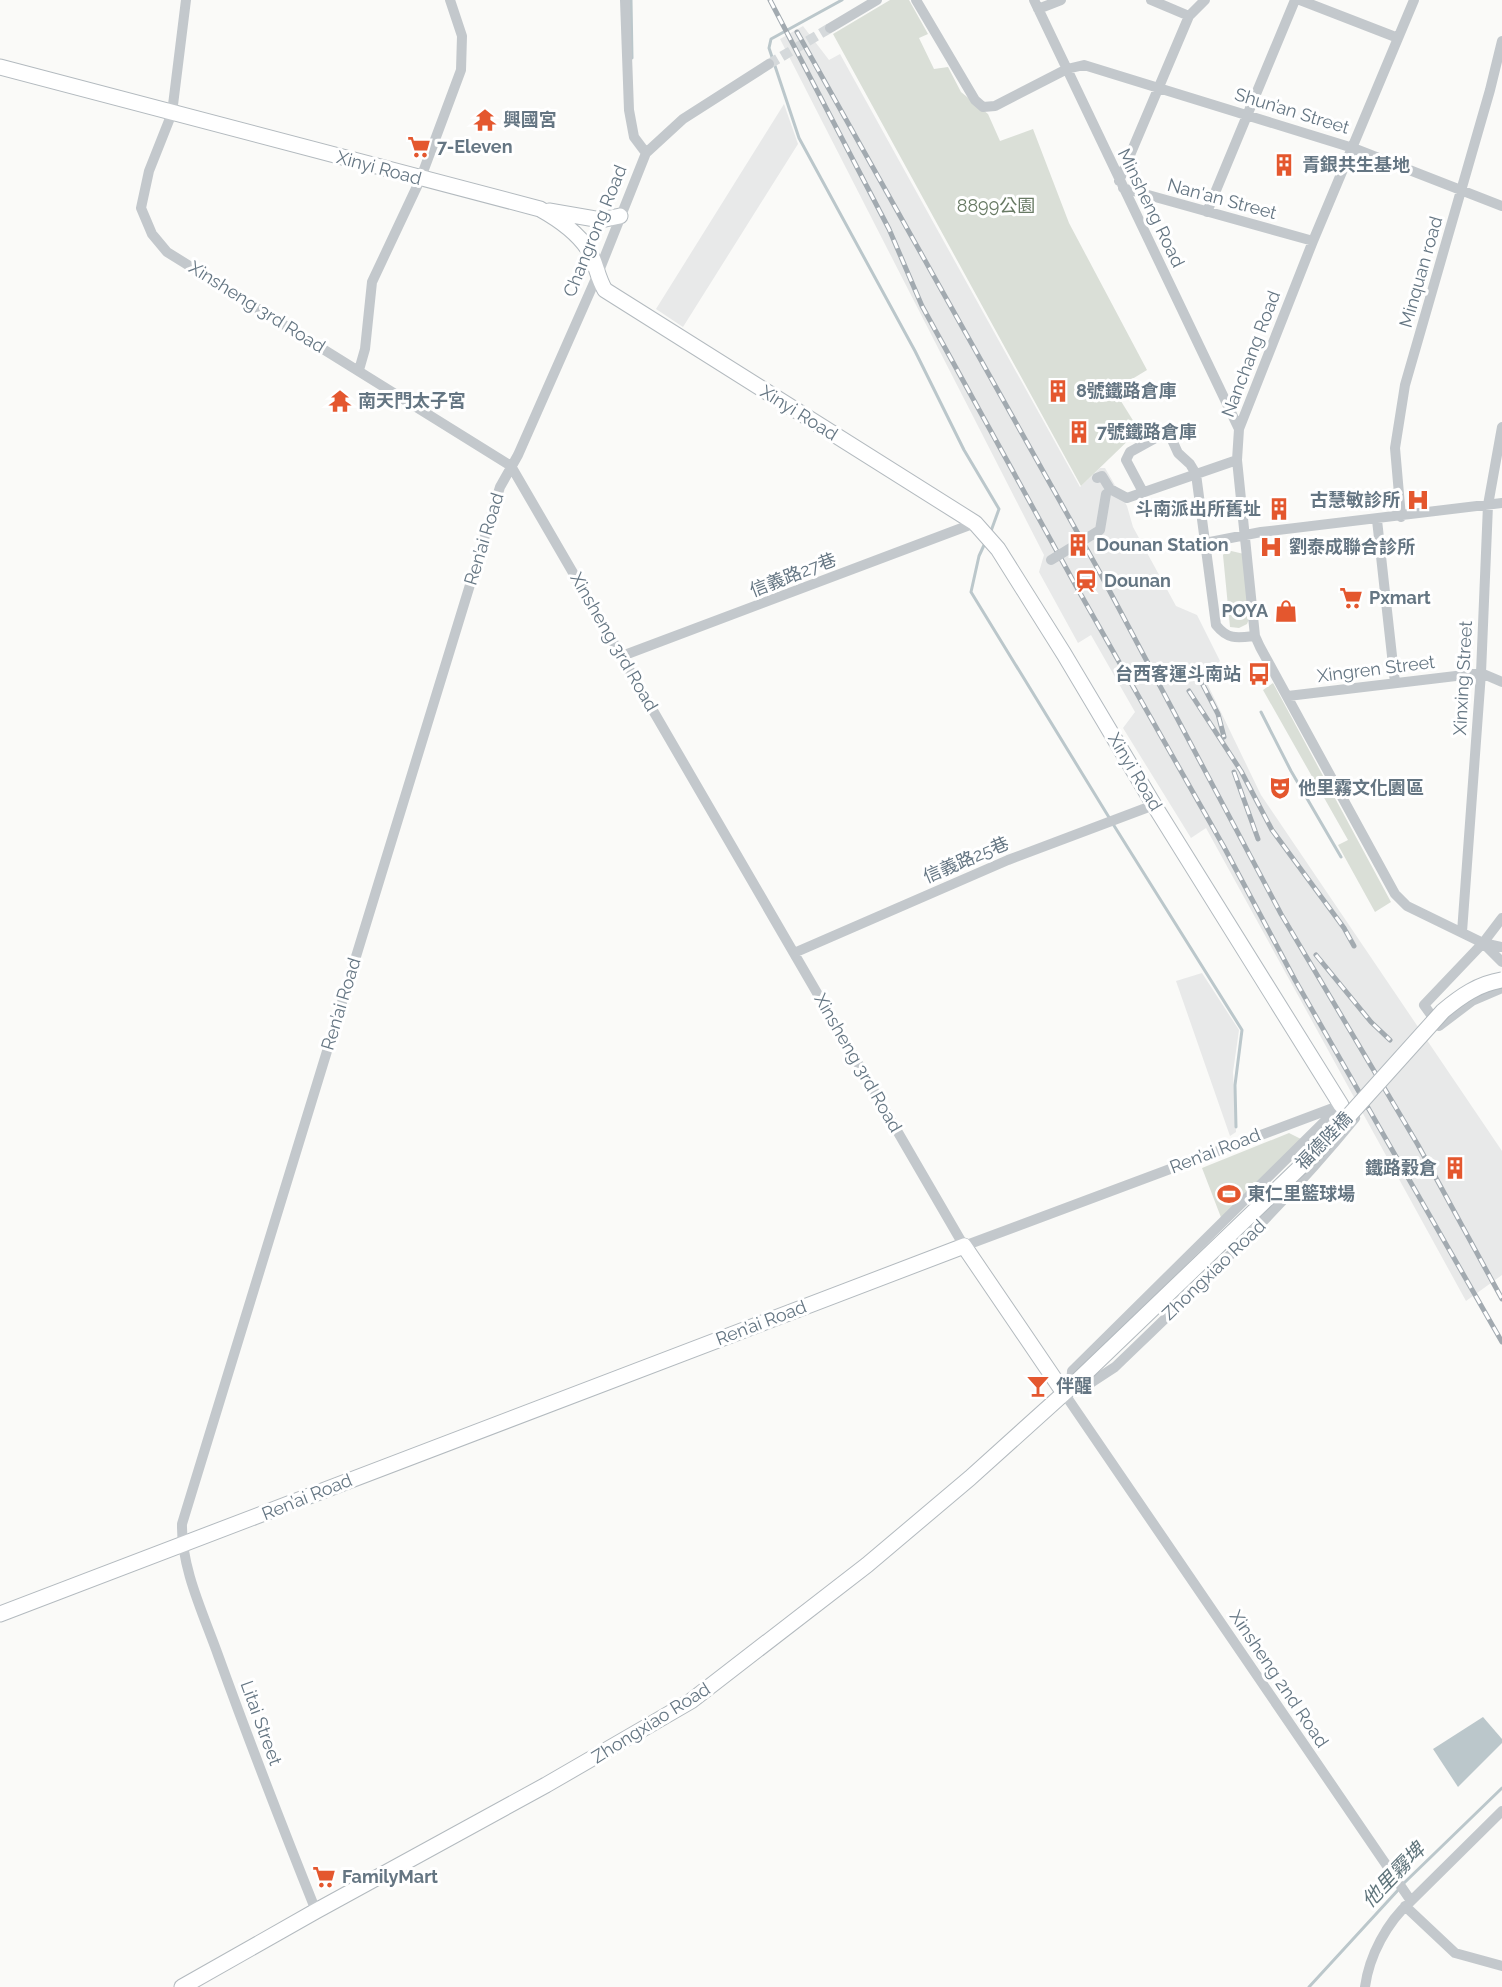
<svg xmlns="http://www.w3.org/2000/svg" width="1502" height="1987" font-family="Raleway,'Noto Sans TC',sans-serif">
<style>
.built{fill:#e8e9e9}
.green{fill:#dadfd7}
.water{fill:#bbc7cb}
.lines{fill:none;stroke-linecap:round;stroke-linejoin:round}
.stream{stroke:#bbc7cb;stroke-width:3}
.street-tunnel{stroke:#d5d9db;stroke-width:10;stroke-dasharray:10 5;stroke-linecap:butt}
.secondary-casing{stroke:#b3babf;stroke-width:17}
.street{stroke:#c3c8cc;stroke-width:10}
.secondary{stroke:#fff;stroke-width:15}
.rail-casing{stroke:#a2aab0;stroke-width:5}
.rail{stroke:#fff;stroke-width:3;stroke-dasharray:9;stroke-linecap:butt}
.secondary-bridge-casing{stroke:#b3babf;stroke-width:17;stroke-linecap:butt}
.street-bridge{stroke:#c3c8cc;stroke-width:10}
.secondary-bridge{stroke:#fff;stroke-width:15}
.labels{text-anchor:middle;stroke-width:6;stroke-linejoin:round;paint-order:stroke}
.street-label{font-size:18px;fill:#657683;stroke:#fff}
.poi-label{font-size:18px;font-weight:bold;fill:#657683;stroke:#fff;text-anchor:start}
.park-label{font-size:18px;fill:#687a64;stroke:#fff}
.water-label{font-size:20px;font-style:italic;fill:#60757c;stroke:#fff}
</style>
<rect width="100%" height="100%" fill="#fafaf8"/>
<path class="built" d="M803 26 829 60 840 54 1080 487 1100 468H1105L1127 506 1133 527 1176 606 1197 615 1220 661 1204 677 1261 795 1502 1151V1275L1466 1301 1206 828 1191 838 1123 728 1135 712 1091 635 1078 643 1039 572 1044 555 780 39Z
M784 104 798 144 683 327 656 309Z
M1202 973 1239 1030 1233 1072 1236 1132 1230 1136 1176 981Z"/>
<path class="green" d="M890 0H909L928 34 919 38 934 69 948 67 961 92 988 114 1000 141 1033 129 1069 223 1147 370 1114 390 1139 430 1081 486 833 34Z
M1227 550 1244 554 1249 619 1247 624 1239 628 1230 627 1223 555Z
M1273 683 1391 902 1375 912 1338 845 1348 840 1263 690Z
M1289 1133 1301 1139 1222 1220 1202 1168Z"/>
<path class="water" d="M1483 1717 1502 1739V1743L1458 1787 1433 1749Z"/>
<g class="lines">
<path class="stream" d="M631 0 632 58
M842 0 771 39 769 48 799 138 915 351 964 450 999 509 991 531
M985 543 979 556 971 592 1110 819
M1261 712 1291 771 1341 857
M1113 824 1242 1030 1235 1085 1236 1127
M1403 1884 1502 1788
M1309 1987 1399 1889"/>
<path class="street-tunnel" d="M769 64 830 28"/>
<g class="secondary-casing">
<path id="secondary" d="M0 67 540 209C558 219 576 231 588 249 596 262 597 277 605 290L975 523 998 549 1064 654 1154 805 1341 1105
M549 211 601 220 620 216
M0 1614 964 1246 1064 1393
M182 1987 316 1911 546 1785 691 1701 867 1565 970 1478 1071 1387"/>
</g>
<path class="street" d="M186 0 172 113 149 171 141 208 152 234 167 252 511 466 964 1246 1341 1105
M625 0 629 110 634 137 646 153
M916 0 975 100 983 107 995 106 1067 69 1084 65 1353 148 1502 206
M1034 0 1239 429
M1151 0 1189 16
M1300 0 1398 38
M1414 0 1313 241 1239 429 1237 460 1255 636 1260 647 1395 894 1407 906 1483 943 1502 962
M1038 9 1061 0
M830 28 877 0
M1119 181 1189 16 1205 0
M1123 188 1313 241
M1207 212 1295 0
M359 370 365 349 372 282 420 180 461 70 462 36 450 0
M1097 478 1102 476 1110 489 1127 498 1237 460
M1143 492 1126 460 1130 452 1168 431 1178 453 1190 464 1196 474 1216 625C1228 640 1237 638 1255 636
M1401 517 1395 448 1405 385 1490 90 1502 41
M1377 520 1395 683
M1205 543 1261 532 1502 503
M622 656 975 523
M1288 696 1481 673 1502 682
M1502 918 1483 943 1424 1005 1439 1026 1472 1001 1502 988
M1462 932 1481 673 1488 505 1502 427
M1483 943 1502 947
M794 953 1008 860 1154 805
M1341 1105 1355 1118C1282 1208 1198 1287 1115 1367L1089 1384 1071 1387 1072 1371Z
M1064 1393 1411 1901C1387 1922 1369 1956 1365 1987
M1411 1901 1502 1811
M1405 1906 1455 1953 1502 1966
M316 1911C282 1826 249 1741 218 1655 203 1613 181 1568 182 1524L500 487 518 455 597 276 646 153 683 119 769 64"/>
<use href="#secondary" class="secondary"/>
<g class="rail-casing">
<path id="rail" d="M770 0 889 229 922 306 1076 586 1224 847 1295 980 1502 1342
M797 32 1099 571 1281 914 1418 1145 1502 1299
M1203 685 1218 714 1224 737
M1189 691 1241 771 1272 830 1344 928 1354 946
M1234 772 1258 839
M1316 955 1371 1022 1390 1040"/>
</g>
<use href="#rail" class="rail"/>
<g class="secondary-bridge-casing">
<path id="secondary-bridge" d="M1071 1387 1318 1150 1443 1011C1461 996 1478 984 1502 980"/>
</g>
<path class="street-bridge" d="M1051 560 1100 530 1106 494"/>
<use href="#secondary-bridge" class="secondary-bridge"/>
</g>
<defs>
<g id="temple-bare" transform="scale(1.8)"><path d="M0-6L5-2H3V0L6.5 2.5H4V6H1.5V3h-3V6H-4V2.5H-6.5L-3 0V-2H-5Z" fill="#e4572e" stroke="#fff" stroke-width="2.5" paint-order="stroke"/></g>
<g id="supermarket-bare" transform="scale(1.8)"><path d="M-6-5.5h2.5l.6 2H6L4.5 2H-2.5L-4.4-4H-6ZM-1.5 3.2a1.3 1.3 0 1 0 .1 0ZM3 3.2a1.3 1.3 0 1 0 .1 0Z" fill="#e4572e" stroke="#fff" stroke-width="2.5" paint-order="stroke"/></g>
<g id="building-bare" transform="scale(1.8)"><path d="M-4-6H4V6H1V3H-1V6H-4ZM-2.5-4.3h1.7v1.8h-1.7ZM.8-4.3h1.7v1.8H.8ZM-2.5-1h1.7V.8h-1.7ZM.8-1h1.7V.8H.8Z" fill="#e4572e" stroke="#fff" stroke-width="2.5" paint-order="stroke"/></g>
<g id="hospital-bare" transform="scale(1.8)"><path d="M-5-5h3v3.5h4V-5h3V5h-3V1.5h-4V5h-3Z" fill="#e4572e" stroke="#fff" stroke-width="2.5" paint-order="stroke"/></g>
<g id="station-bare" transform="scale(1.8)"><path d="M-3-6H3Q5-6 5-4V2Q5 4 3 4L4.5 6H3L1.5 4h-3L-3 6H-4.5L-3 4Q-5 4-5 2V-4Q-5-6-3-6ZM-3.5-4v3h7v-3ZM-3.5 1v1.5H-2V1ZM2 1v1.5H3.5V1Z" fill="#e4572e" stroke="#fff" stroke-width="2.5" paint-order="stroke"/></g>
<g id="shop-bare" transform="scale(1.8)"><path d="M-5-2.5h2.3a2.7 3.5 0 0 1 5.4 0H5L5.5 6h-11ZM-1.5-2.5h3a1.5 2.3 0 0 0-3 0Z" fill="#e4572e" stroke="#fff" stroke-width="2.5" paint-order="stroke"/></g>
<g id="bus-bare" transform="scale(1.8)"><path d="M-5-6H5V4H4V6H2V4H-2V6H-4V4H-5ZM-3.5-4V0h7V-4ZM-3.5 1.2v1.5H-2V1.2ZM2 1.2v1.5H3.5V1.2Z" fill="#e4572e" stroke="#fff" stroke-width="2.5" paint-order="stroke"/></g>
<g id="theatre-bare" transform="scale(1.8)"><path d="M-5-5.5Q0-4 5-5.5V0Q5 5 0 6Q-5 5-5 0ZM-3.3-2.5H-1v1.5H-3.3ZM1-2.5H3.3v1.5H1ZM-2.8 1Q0 5.5 2.8 1Z" fill="#e4572e" stroke="#fff" stroke-width="2.5" paint-order="stroke"/></g>
<g id="stadium-bare" transform="scale(1.8)"><path d="M0-5a6.5 5 0 1 0 0 10a6.5 5 0 1 0 0-10ZM-3.5-1.8h7v3.6h-7Z" fill="#e4572e" stroke="#fff" stroke-width="2.5" paint-order="stroke"/></g>
<g id="bar-bare" transform="scale(1.8)"><path d="M-6-5H6L.8 .8V4.5H3.5V6h-7V4.5H-.8V.8Z" fill="#e4572e" stroke="#fff" stroke-width="2.5" paint-order="stroke"/></g>
</defs>
<g fill-rule="evenodd">
<use href="#temple-bare" x="485" y="120"/>
<use href="#supermarket-bare" x="419" y="147"/>
<use href="#building-bare" x="1284" y="165"/>
<use href="#building-bare" x="1058" y="391"/>
<use href="#temple-bare" x="340" y="401"/>
<use href="#building-bare" x="1079" y="432"/>
<use href="#hospital-bare" x="1418" y="500"/>
<use href="#building-bare" x="1279" y="509"/>
<use href="#building-bare" x="1078" y="545"/>
<use href="#hospital-bare" x="1271" y="547"/>
<use href="#station-bare" x="1086" y="581"/>
<use href="#supermarket-bare" x="1351" y="598"/>
<use href="#shop-bare" x="1286" y="611"/>
<use href="#bus-bare" x="1259" y="674"/>
<use href="#theatre-bare" x="1280" y="788"/>
<use href="#building-bare" x="1455" y="1168"/>
<use href="#stadium-bare" x="1229" y="1194"/>
<use href="#bar-bare" x="1038" y="1386"/>
<use href="#supermarket-bare" x="324" y="1877"/>
</g>
<g class="labels">
<g class="street-label">
<text transform="translate(1292 111) rotate(17)" y="6">Shun’an Street</text>
<text transform="translate(379 168) rotate(15)" y="6">Xinyi Road</text>
<text transform="translate(1222 199) rotate(15)" y="6">Nan'an Street</text>
<text transform="translate(1151 208) rotate(64)" y="6">Minsheng Road</text>
<text transform="translate(595 231) rotate(-68)" y="6">Changrong Road</text>
<text transform="translate(1421 272) rotate(-74)" y="6">Minquan road</text>
<text transform="translate(257 307) rotate(32)" y="6">Xinsheng 3rd Road</text>
<text transform="translate(1251 354) rotate(-69)" y="6">Nanchang Road</text>
<text transform="translate(799 413) rotate(32)" y="6">Xinyi Road</text>
<text transform="translate(484 539) rotate(-73)" y="6">Ren’ai Road</text>
<text transform="translate(793 575) rotate(-21)" y="6">信義路27巷</text>
<text transform="translate(614 642) rotate(60)" y="6">Xinsheng 3rd Road</text>
<text transform="translate(1376 669) rotate(-7)" y="6">Xingren Street</text>
<text transform="translate(1463 678) rotate(-87)" y="6">Xinxing Street</text>
<text transform="translate(1135 772) rotate(59)" y="6">Xinyi Road</text>
<text transform="translate(966 860) rotate(-23)" y="6">信義路25巷</text>
<text transform="translate(341 1004) rotate(-73)" y="6">Ren’ai Road</text>
<text transform="translate(858 1063) rotate(60)" y="6">Xinsheng 3rd Road</text>
<text transform="translate(1324 1141) rotate(-46)" y="6">福德陸橋</text>
<text transform="translate(1215 1151) rotate(-21)" y="6">Ren’ai Road</text>
<text transform="translate(1214 1270) rotate(-44)" y="6">Zhongxiao Road</text>
<text transform="translate(761 1323) rotate(-21)" y="6">Ren’ai Road</text>
<text transform="translate(307 1497) rotate(-22)" y="6">Ren’ai Road</text>
<text transform="translate(1279 1679) rotate(56)" y="6">Xinsheng 2nd Road</text>
<text transform="translate(261 1723) rotate(70)" y="6">Litai Street</text>
<text transform="translate(651 1723) rotate(-32)" y="6">Zhongxiao Road</text>
</g>
<g class="poi-label">
<text x="503" y="126">興國宮</text>
<text x="437" y="153">7-Eleven</text>
<text x="1302" y="171">青銀共生基地</text>
<text x="1076" y="397">8號鐵路倉庫</text>
<text x="358" y="407">南天門太子宮</text>
<text x="1097" y="438">7號鐵路倉庫</text>
<text x="1400" y="506" text-anchor="end">古慧敏診所</text>
<text x="1261" y="515" text-anchor="end">斗南派出所舊址</text>
<text x="1096" y="551">Dounan Station</text>
<text x="1289" y="553">劉泰成聯合診所</text>
<text x="1104" y="587">Dounan</text>
<text x="1369" y="604">Pxmart</text>
<text x="1268" y="617" text-anchor="end">POYA</text>
<text x="1241" y="680" text-anchor="end">台西客運斗南站</text>
<text x="1298" y="794">他里霧文化園區</text>
<text x="1437" y="1174" text-anchor="end">鐵路穀倉</text>
<text x="1247" y="1200">東仁里籃球場</text>
<text x="1056" y="1392">伴醒</text>
<text x="342" y="1883">FamilyMart</text>
</g>
<g class="park-label">
<text x="996" y="212">8899公園</text>
</g>
<g class="water-label">
<text transform="translate(1393 1875) rotate(-46)" y="7">他里霧埤</text>
</g>
</g>
</svg>
